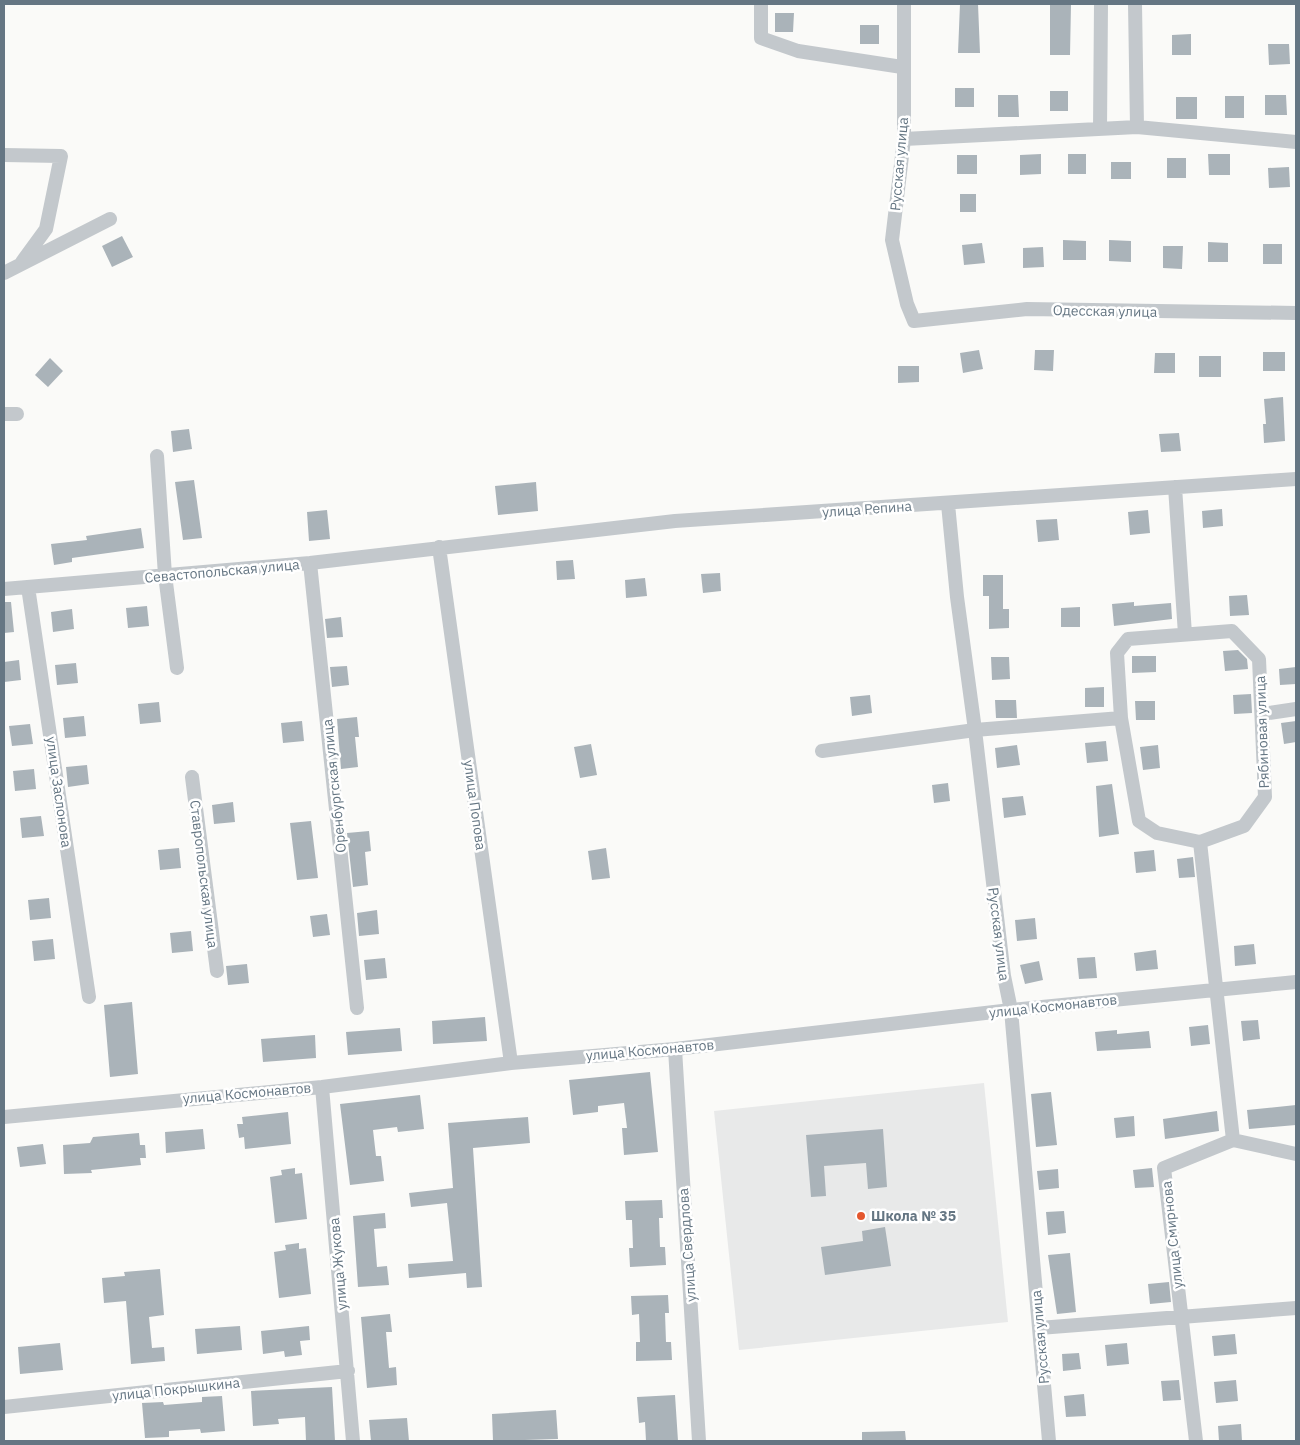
<svg xmlns="http://www.w3.org/2000/svg" width="1300" height="1445" font-family="'IBM Plex Sans',sans-serif">
<style>
.built{fill:#e8e9e9}
.building{fill:#aab3b9}
.lines{fill:none;stroke-linecap:round;stroke-linejoin:round}
.minor{stroke:#c3c8cc;stroke-width:14}
.poi-dot{fill:#e4572e;stroke:#fff;stroke-width:2}
.labels{text-anchor:middle;stroke-width:5;stroke-linejoin:round;paint-order:stroke}
.street-label{font-size:14px;fill:#657683;stroke:#fff}
.poi-label{font-size:14px;font-weight:bold;fill:#657683;stroke:#fff;text-anchor:start}
</style>
<rect width="100%" height="100%" fill="#fafaf8"/>
<path class="built" d="M984 1083 1008 1322 739 1350 714 1111Z"/>
<path class="building" d="M960 4H978L980 53H958Z
M1050 4H1071L1070 55H1050Z
M775 13H794L793 32H775Z
M860 25H879V44H860Z
M1191 34V55H1172V35Z
M1268 44H1289L1290 64 1269 65Z
M955 88H974V107H955Z
M1050 91H1068V111H1050Z
M998 95H1018L1019 117H998Z
M1265 95H1286L1287 115H1265Z
M1225 96H1244V118H1225Z
M1176 97H1197V119H1176Z
M1041 154V174L1020 175V155Z
M1068 154H1086V174H1068Z
M1208 154H1230V175H1209Z
M957 155H977V174H957Z
M1167 158H1186V178H1167Z
M1111 162H1131V179H1111Z
M1289 167 1290 187 1269 188 1268 168Z
M960 194H976V212H960Z
M122 236 133 257 112 267 102 246Z
M1063 240 1086 241V260H1063Z
M1109 240 1131 241V262L1109 261Z
M1208 242 1228 243V262H1208Z
M982 243 985 263 964 265 962 245Z
M1263 244H1282V264H1263Z
M1163 246H1183L1182 269 1163 268Z
M1043 247 1044 267 1023 268V248Z
M979 350 983 369 963 373 960 353Z
M1035 350H1054L1053 371 1034 370Z
M1263 352H1285V371H1263Z
M1155 353H1175V373H1154Z
M1199 356H1221V377H1199Z
M50 358 63 371 48 387 35 375Z
M898 366H919V382L898 383Z
M1283 397 1285 441 1264 443 1263 424H1266L1264 399Z
M189 429 192 449 173 452 171 431Z
M1179 433 1181 451 1161 452 1159 434Z
M194 480 202 538 183 540 175 482Z
M536 482 538 511 498 515 495 486Z
M1222 509 1223 526 1203 528 1202 511Z
M327 510 330 539 309 541 307 512Z
M1148 510 1150 533 1130 535 1128 512Z
M1057 519 1059 540 1038 542 1036 520Z
M141 528 144 548 72 558V562L54 565 51 544 87 540 86 536Z
M573 560 575 579 557 580 556 561Z
M720 573 721 591 703 593 701 574Z
M983 575H1003V609H1009V628L989 629V596H983Z
M645 578 647 596 626 598 625 580Z
M1247 595 1249 615 1230 616 1229 596Z
M4 602H11L14 632 4 633Z
M1134 602V606L1171 603 1172 619 1114 626 1112 604Z
M147 606 149 626 128 628 126 608Z
M1080 607V627H1061V608Z
M72 609 74 629 53 632 51 612Z
M341 617 343 637 327 638 325 619Z
M1238 650 1247 659 1248 669 1225 671 1223 651Z
M1132 656H1156V672L1132 673Z
M991 657H1009L1010 679 992 680Z
M19 660 21 680 4 682V662Z
M76 663 78 683 57 685 55 665Z
M347 666 349 685 332 687 330 667Z
M1296 667V684L1280 685 1279 669Z
M1104 687V707H1085V688Z
M1251 694 1252 713 1234 714 1233 695Z
M870 695 872 713 852 716 850 697Z
M995 700H1016L1017 718H996Z
M1135 701H1155V720H1136Z
M159 702 161 722 140 724 138 704Z
M84 716 86 736 65 738 63 718Z
M357 717 359 737H355L358 767 341 769 337 719Z
M302 721 304 741 283 743 281 723Z
M1296 721V742L1284 744 1281 723Z
M30 724 33 744 12 746 9 726Z
M1106 741 1108 761 1087 763 1085 743Z
M591 744 597 775 580 778 574 747Z
M1017 745 1020 765 997 768 995 748Z
M1158 745 1160 768 1143 770 1140 747Z
M87 765 89 784 68 787 66 767Z
M34 769 36 789 15 791 13 771Z
M948 783 950 801 934 803 932 785Z
M1112 784 1119 834 1099 837 1096 786Z
M1023 796 1026 815 1004 818 1002 798Z
M233 802 235 822 214 824 212 805Z
M41 816 44 836 22 838 20 818Z
M311 821 318 878 297 880 290 823Z
M369 831 371 851 365 852 368 885 353 887 347 833Z
M179 848 181 868 160 870 158 850Z
M606 848 610 878 592 880 588 851Z
M1154 850 1156 871 1136 873 1134 852Z
M1193 857 1195 877 1179 878 1177 859Z
M49 898 51 918 30 920 28 900Z
M377 910 379 934 359 936 357 913Z
M327 914 330 935 313 937 310 916Z
M1035 918 1037 939 1017 941 1015 920Z
M191 931 193 951 172 953 170 933Z
M53 939 55 959 34 961 32 941Z
M1254 944 1256 964 1235 966 1234 946Z
M1156 950 1158 969 1136 971 1134 953Z
M1095 957 1097 978 1079 979 1077 958Z
M385 958 387 978 366 980 364 960Z
M1039 961 1043 980 1025 984 1020 965Z
M247 964 249 983 228 985 226 966Z
M132 1002 138 1074 110 1077 104 1005Z
M485 1017 487 1041 433 1044 432 1021Z
M1258 1020 1260 1039 1243 1041 1241 1021Z
M1208 1025 1210 1044 1191 1046 1189 1027Z
M400 1028 402 1051 348 1055 346 1032Z
M1117 1030V1034L1149 1031 1151 1048 1097 1051 1095 1032Z
M315 1035 316 1058 263 1062 261 1039Z
M650 1072 658 1152 624 1155 622 1128H627L624 1103 598 1106V1112L573 1115 569 1080Z
M1051 1092 1057 1145 1036 1147 1031 1094Z
M420 1095 424 1129 398 1132 397 1127 373 1130 376 1156H381L384 1181 350 1185 340 1104Z
M1296 1105V1125L1249 1129 1247 1110Z
M1217 1111 1219 1131 1165 1139 1163 1119Z
M288 1112 291 1144 245 1149 244 1137 239 1138 237 1124H243L242 1117Z
M1134 1116 1135 1136 1116 1138 1114 1118Z
M528 1117 530 1143 473 1148 482 1287 467 1288 466 1273 409 1278 408 1264 453 1261 447 1203 411 1207 409 1193 453 1188 448 1123Z
M203 1129 205 1149 166 1153 165 1132Z
M883 1129 887 1187 868 1189 866 1163 824 1166 826 1196 811 1197 806 1135Z
M139 1133 140 1145H145L146 1158H140L141 1165 91 1170 92 1173 64 1174 63 1145 90 1143 93 1137Z
M43 1144 46 1164 20 1167 17 1147Z
M295 1168V1174L302 1173 307 1219 275 1223 270 1177 282 1175 281 1170Z
M1152 1168 1154 1187 1135 1188 1133 1170Z
M1058 1169 1059 1188 1039 1190 1037 1171Z
M662 1200 663 1218H659L660 1247H665L666 1265 630 1267 629 1248H633L632 1220H626L625 1201Z
M1064 1211 1066 1233 1048 1235 1046 1212Z
M385 1213 386 1228 374 1229 377 1267 387 1266 389 1285 358 1287 353 1216Z
M885 1227 891 1266 825 1275 821 1247 863 1241 862 1231Z
M299 1243V1249L306 1248 311 1294 279 1298 274 1252 286 1250 285 1245Z
M1070 1253 1076 1312 1057 1314 1048 1255Z
M160 1269 164 1315 149 1317 152 1348 164 1347 165 1361 131 1364 126 1301 104 1303 102 1278 125 1276 124 1272Z
M1169 1282 1171 1302 1150 1304 1148 1284Z
M668 1295 669 1313H665L666 1342H671L672 1360 636 1361V1342H640L639 1314 632 1315 631 1296Z
M390 1314 392 1332H386L389 1368 396 1367 397 1385 367 1388 361 1317Z
M240 1326 242 1350 197 1354 195 1329Z
M309 1326 310 1340 300 1341 302 1355 285 1357 284 1351 263 1354 261 1331Z
M1235 1334 1237 1354 1214 1356 1212 1336Z
M60 1343 63 1370 20 1374 18 1347Z
M1127 1343 1129 1364 1107 1366 1105 1345Z
M1079 1353 1081 1369 1063 1371 1062 1354Z
M1179 1380 1181 1400 1163 1401 1161 1381Z
M1236 1380 1238 1401 1216 1403 1214 1382Z
M332 1387 335 1441H306L305 1417 278 1419 279 1424 253 1426 251 1391Z
M1084 1394 1086 1416 1066 1417 1064 1396Z
M675 1395 678 1441H646L645 1422 639 1423 637 1397Z
M222 1396 225 1431 201 1433 200 1429 169 1431V1437L145 1438 142 1403 163 1402 164 1405 202 1402V1397Z
M556 1410 558 1439 493 1441 492 1414Z
M407 1418 409 1441H371L369 1420Z
M1241 1424 1242 1441H1219L1218 1426Z
M905 1431 906 1441H862V1432Z"/>
<g class="lines">
<path class="minor" d="M761 4V38L798 51 902 67
M904 4V139L892 240 907 304 914 321 1027 309 1296 313
M1135 4 1137 127
M1100 129 1101 4
M904 139 1137 127 1296 142
M4 155 61 156 46 229 22 262
M4 273 110 219
M4 414H17
M157 456 165 575 177 668
M1175 487 1185 634
M948 504 957 597 975 730 1121 718 1117 653 1128 639 1232 631 1259 659 1265 797 1244 826 1200 842 1233 1140 1164 1168 1196 1441
M439 547 511 1063
M310 563 357 1008
M28 587 89 997
M4 589 310 563 675 521 1296 479
M1262 714 1296 709
M1121 718 1139 821 1157 833 1200 842
M822 751 975 730 1004 976 1011 1010 1049 1441
M192 777 217 971
M675 1049 699 1441
M322 1087 353 1441
M4 1117 322 1087 511 1063 675 1049 1011 1010 1296 982
M1233 1140 1296 1154
M1039 1328 1296 1308
M4 1407 348 1371"/>
</g>
<circle class="poi-dot" cx="861" cy="1216" r="5"/>
<g class="labels">
<g class="street-label">
<text transform="translate(899 164) rotate(-85)" y="5">Русская улица</text>
<text transform="translate(1105 311) rotate(1)" y="5">Одесская улица</text>
<text transform="translate(867 509) rotate(-4)" y="5">улица Репина</text>
<text transform="translate(222 571) rotate(-5)" y="5">Севастопольская улица</text>
<text transform="translate(1262 732) rotate(-92)" y="5">Рябиновая улица</text>
<text transform="translate(334 786) rotate(-96)" y="5">Оренбургская улица</text>
<text transform="translate(59 792) rotate(82)" y="5">улица Заслонова</text>
<text transform="translate(475 805) rotate(82)" y="5">улица Попова</text>
<text transform="translate(204 874) rotate(83)" y="5">Ставропольская улица</text>
<text transform="translate(999 934) rotate(83)" y="5">Русская улица</text>
<text transform="translate(1053 1006) rotate(-6)" y="5">улица Космонавтов</text>
<text transform="translate(650 1050) rotate(-5)" y="5">улица Космонавтов</text>
<text transform="translate(247 1093) rotate(-5)" y="5">улица Космонавтов</text>
<text transform="translate(1172 1235) rotate(-96)" y="5">улица Смирнова</text>
<text transform="translate(687 1245) rotate(-94)" y="5">улица Свердлова</text>
<text transform="translate(338 1264) rotate(-95)" y="5">улица Жукова</text>
<text transform="translate(1040 1337) rotate(-95)" y="5">Русская улица</text>
<text transform="translate(176 1389) rotate(-6)" y="5">улица Покрышкина</text>
</g>
<g class="poi-label">
<text x="871" y="1221">Школа № 35</text>
</g>
</g>
<rect width="1300" height="1445" fill="none" stroke="#657683" stroke-width="10"/>
</svg>
